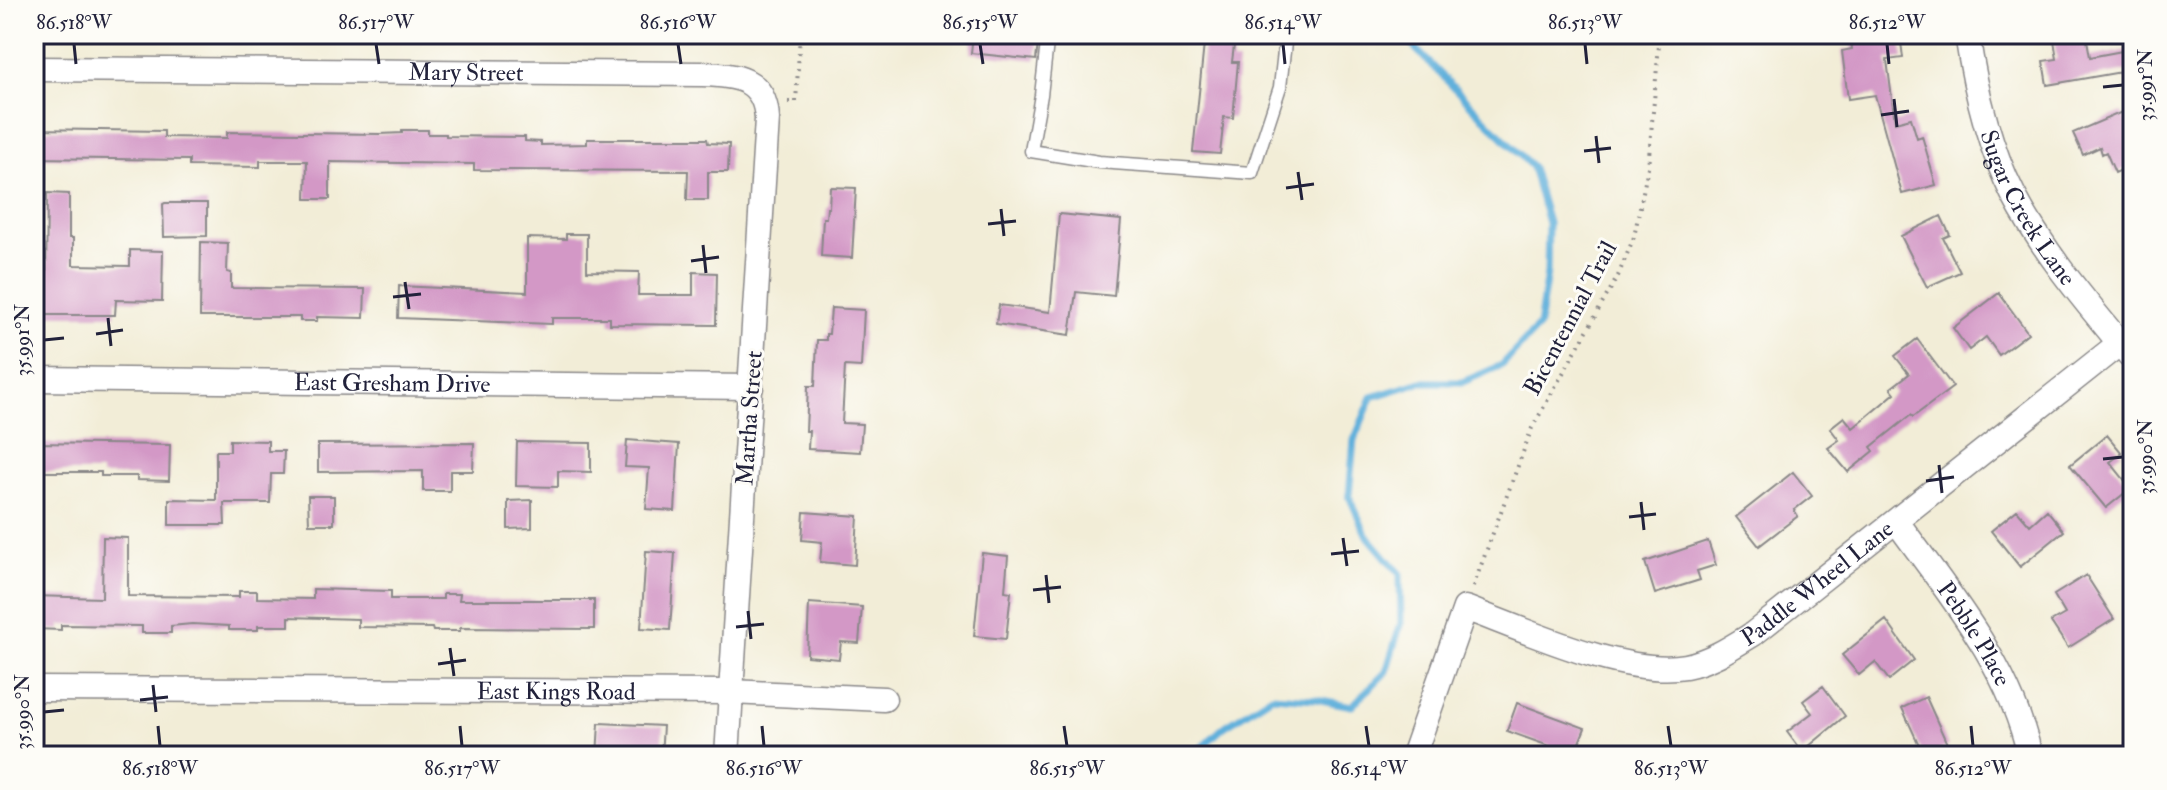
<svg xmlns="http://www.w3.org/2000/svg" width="2167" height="790" font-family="'IM FELL Double Pica',serif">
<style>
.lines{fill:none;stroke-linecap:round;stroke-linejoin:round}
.stream{stroke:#61b0db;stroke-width:7}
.building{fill:#d398c6}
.service-casing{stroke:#8a8889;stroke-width:15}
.minor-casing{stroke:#8a8889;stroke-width:27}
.path{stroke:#8a8889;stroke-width:4;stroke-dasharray:2 6;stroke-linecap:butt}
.service{stroke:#fff;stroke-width:12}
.minor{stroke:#fff;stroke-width:24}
.ticks{fill:none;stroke:#22223b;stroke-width:3}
.labels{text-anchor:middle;stroke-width:6;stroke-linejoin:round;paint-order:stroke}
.street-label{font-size:24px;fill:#22223b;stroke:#fdfcf7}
.neatline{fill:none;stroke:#22223b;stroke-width:3}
.ticks-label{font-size:20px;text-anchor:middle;fill:#22223b}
</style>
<rect width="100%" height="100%" fill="#fdfcf7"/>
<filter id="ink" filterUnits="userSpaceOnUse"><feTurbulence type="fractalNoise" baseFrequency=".0125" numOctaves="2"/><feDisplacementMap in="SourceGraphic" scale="16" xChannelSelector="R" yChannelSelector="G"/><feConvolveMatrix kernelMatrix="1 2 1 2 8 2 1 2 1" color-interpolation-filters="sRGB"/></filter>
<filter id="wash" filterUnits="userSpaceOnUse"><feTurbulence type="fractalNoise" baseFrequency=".006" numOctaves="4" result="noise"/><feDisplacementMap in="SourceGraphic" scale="32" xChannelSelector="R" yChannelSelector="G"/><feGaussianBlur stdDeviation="1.8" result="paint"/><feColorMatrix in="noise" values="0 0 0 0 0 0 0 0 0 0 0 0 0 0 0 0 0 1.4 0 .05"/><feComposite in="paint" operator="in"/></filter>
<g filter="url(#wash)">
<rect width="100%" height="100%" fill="#f2edd7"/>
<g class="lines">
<path class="stream" d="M1192 756 1224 727 1272 696 1316 699 1352 706 1386 672 1401 623 1400 574 1366 534 1349 496 1354 440 1372 397 1421 382H1463L1502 365 1539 326 1547 273 1548 223 1532 167 1408 41 1406 34"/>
</g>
<g id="blocks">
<path class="building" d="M973 34H1039L1036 60 971 53Z
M1205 34 1235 37 1232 62H1238L1233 118 1224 117 1220 154 1193 152Z
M1900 34 1903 58 1887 60 1895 122 1911 118 1917 138 1922 136 1936 185 1902 194 1875 95 1848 99 1842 51 1852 49 1851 39Z
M2053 34H2086L2090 57 2133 49V70L2047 85 2043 61 2057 59Z
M2122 112 2133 138V165L2115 173 2106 152 2102 154 2100 147 2083 155 2073 133Z
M34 129 164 131V137L227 138V132L380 134 402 133V130H428V134H446V136L525 137V141L541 142V145L587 144V139H707L708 143 729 144 728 172H708V200H687L688 171 474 170V164L330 162V199H306L307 161H260V167L189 166V160L34 158Z
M830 187 856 188 852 258 821 256 823 218H826L827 208H829Z
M47 193 69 194V238H73V265L130 266V250L163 251 162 301 116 300 115 315H34V287H46Z
M165 203H207V236L164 237 163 204Z
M1059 214 1121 220 1114 296 1076 292 1070 335 996 324 999 305 1050 312Z
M1941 216 1950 235 1943 238 1960 272 1927 287 1901 236Z
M566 234H587V271L639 272 638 295H693V272L717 273 716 325 610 324V318H552V324L398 318 399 286 527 292V238L566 239Z
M201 242 228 243 227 272 231 273V288L365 289 364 318 317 317V321H300V317H200Z
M1999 293 2028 333 1999 355 1986 337 1969 350 1953 328Z
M831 308 864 310 861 367 845 366 842 423 862 424 860 452 808 449 809 431H806L808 386H815L817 340H826V334H829Z
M1917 339 1953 387 1913 417 1911 415 1871 447 1874 451 1848 472 1828 448 1839 440 1830 428 1844 417 1853 428 1895 393 1891 388 1909 374 1895 356Z
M2107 435 2122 453 2110 462 2131 488 2106 508 2070 465Z
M230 440 268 441V451H284L283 474H271L270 503H224L225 525H169V499L216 500V451H230Z
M627 440 679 444 675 511 646 509 649 468 625 467Z
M517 442 591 443V472L558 471V487L516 486Z
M34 443 170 445 169 481 137 480V476H101V472H34Z
M474 443 473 471H450V491H423V471L318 472V444Z
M1793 472 1812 496 1794 510 1798 516 1759 546 1736 517Z
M308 496H334V524H309Z
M532 500V528L508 529V501Z
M2017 510 2030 525 2047 510 2064 531 2020 567 1991 531Z
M804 512 858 516 855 565 820 562 822 542 802 540Z
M103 537 128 538V596L239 597V591H257V598L313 599V589L391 591V599H443V594H460L459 600H594V629L460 628V631H433L432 628 358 627V619L289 617V626H258V630H229V626L192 624 171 626V633H142V626L61 625V630L35 629 34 596 102 598Z
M1708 541 1716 565 1697 571 1700 580 1655 594 1645 562Z
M646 551 675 553 670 630 641 628Z
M982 553 1008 556 1005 591 1011 592 1006 639 974 636Z
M2086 575 2114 619 2068 648 2051 622 2065 614 2054 595Z
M809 603 862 607 859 643 841 642 839 659 807 656Z
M1886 620 1914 660 1889 680 1875 662 1859 675 1842 655Z
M1823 686 1845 716 1802 752 1787 732 1812 713 1803 701Z
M1926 697 1948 746 1924 756 1902 708Z
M1517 703 1585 728 1574 755 1507 731Z
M599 723 663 726 661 756H597Z"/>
</g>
</g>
<g filter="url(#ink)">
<use href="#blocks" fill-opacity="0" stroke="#8a8889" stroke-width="2"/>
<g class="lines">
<g class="service-casing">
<path id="service" d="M1048 34 1041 95 1031 151 1099 162 1252 173 1280 87 1286 34"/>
</g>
<g class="minor-casing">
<g id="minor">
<path id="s1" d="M1967 34C1975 88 1988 145 2013 194 2044 254 2090 307 2133 359"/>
<path id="s2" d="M34 69 702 74C736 75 765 78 767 119L727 756"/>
<path id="s3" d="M34 379 751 387"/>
<path id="s4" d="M1897 522C1950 595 2010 666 2030 756"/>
<path id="s5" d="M34 689 731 692 884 699"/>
<path id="s6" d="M1413 756 1465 608C1525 630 1625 677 1686 666 1711 661 1732 647 1753 634L2120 343"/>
</g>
</g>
<path class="path" d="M788 102H796L800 34
M1473 587 1532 428 1618 276 1634 237 1648 167 1660 34"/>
<use href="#service" class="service"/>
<use href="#minor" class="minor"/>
</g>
</g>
<path class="ticks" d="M74 44 76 64M376 44 379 64M678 44 681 64M980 44 983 64M1283 44 1285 64M1585 44 1587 64M1887 44 1889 64M2103 87 2123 85M1894 99 1897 127M1881 115 1909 111M1596 136 1599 163M1584 151 1611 148M1298 172 1302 200M1286 188 1314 184M1001 209 1004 236M988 224 1016 221M703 245 706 273M691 261 719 257M405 282 409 309M393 297 421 294M108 318 111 346M96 334 123 330M44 340 64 338M2103 459 2123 457M1939 465 1942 493M1926 481 1954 477M1641 502 1644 530M1629 517 1656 514M1343 538 1347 566M1331 554 1359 551M1046 575 1049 603M1033 590 1061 587M748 611 751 639M736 627 764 624M450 648 454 676M438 664 466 660M153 685 156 712M140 700 168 697M44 712 64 710M158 726 160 746M460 726 462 746M762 726 764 746M1064 726 1067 746M1366 726 1369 746M1668 726 1671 746M1971 726 1973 746"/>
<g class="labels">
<g class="street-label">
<text dy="8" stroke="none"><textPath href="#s2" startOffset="432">Mary Street</textPath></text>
<text dy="8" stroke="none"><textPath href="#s1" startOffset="186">Sugar Creek Lane</textPath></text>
<text transform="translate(1570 318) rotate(-62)" y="8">Bicentennial Trail</text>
<text dy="8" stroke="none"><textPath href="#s3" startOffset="358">East Gresham Drive</textPath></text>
<text transform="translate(749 418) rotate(-86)" y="8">Martha Street</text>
<text dy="8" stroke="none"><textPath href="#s6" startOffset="544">Paddle Wheel Lane</textPath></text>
<text dy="8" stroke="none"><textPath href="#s4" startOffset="136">Pebble Place</textPath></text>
<text dy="8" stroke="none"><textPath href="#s5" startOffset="522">East Kings Road</textPath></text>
</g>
</g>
<rect width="2167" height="790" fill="none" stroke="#fdfcf7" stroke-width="88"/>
<rect x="44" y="44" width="2079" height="702" class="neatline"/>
<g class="ticks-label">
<text x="74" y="29">86.518°W</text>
<text x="376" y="29">86.517°W</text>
<text x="678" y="29">86.516°W</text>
<text x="980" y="29">86.515°W</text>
<text x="1283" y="29">86.514°W</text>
<text x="1585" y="29">86.513°W</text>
<text x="1887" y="29">86.512°W</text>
<text transform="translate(2145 85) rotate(-90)" y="7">35.991°N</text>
<text transform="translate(22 340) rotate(-90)" y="7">35.991°N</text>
<text transform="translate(2145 457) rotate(-90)" y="7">35.990°N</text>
<text transform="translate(22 712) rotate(-90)" y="7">35.990°N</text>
<text x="160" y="775">86.518°W</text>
<text x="462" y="775">86.517°W</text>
<text x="764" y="775">86.516°W</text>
<text x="1067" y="775">86.515°W</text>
<text x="1369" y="775">86.514°W</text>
<text x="1671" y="775">86.513°W</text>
<text x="1973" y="775">86.512°W</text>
</g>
</svg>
